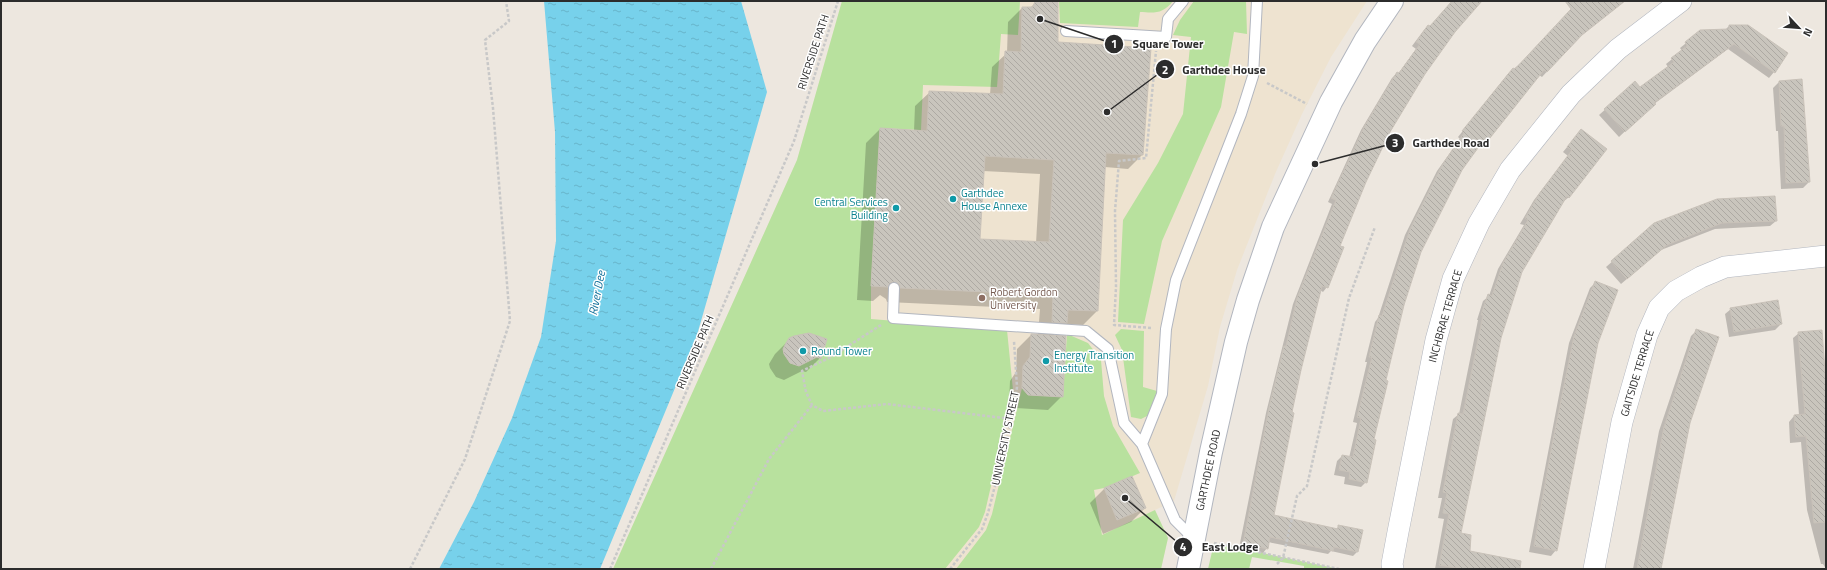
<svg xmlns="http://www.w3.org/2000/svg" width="1827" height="570" font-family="'Titillium Web',sans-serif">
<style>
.education{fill:#eee3d0}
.green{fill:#b8e19e}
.water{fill:url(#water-ripples)}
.shadow{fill:#0003;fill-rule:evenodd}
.building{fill:url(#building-back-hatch);stroke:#c9c2b9;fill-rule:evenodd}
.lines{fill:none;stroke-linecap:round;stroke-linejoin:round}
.lane-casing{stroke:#b2b6bf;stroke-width:12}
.street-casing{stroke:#b2b6bf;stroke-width:22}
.secondary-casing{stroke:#b2b6bf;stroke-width:24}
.path{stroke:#c8c8c8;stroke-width:2.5;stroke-dasharray:3 2;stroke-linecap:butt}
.lane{stroke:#fff;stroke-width:10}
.street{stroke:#fff;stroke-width:21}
.secondary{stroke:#fff;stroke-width:22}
.culture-dot{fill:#0f9aa8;stroke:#fff;stroke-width:1.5}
.education-dot{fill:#8d6e63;stroke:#fff;stroke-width:1.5}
.labels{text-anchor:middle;stroke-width:3;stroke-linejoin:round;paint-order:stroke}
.street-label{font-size:11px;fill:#2c2c2c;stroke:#fff}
.culture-label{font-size:11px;fill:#0d838f;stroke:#fff;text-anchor:start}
.education-label{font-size:11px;fill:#785e54;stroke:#fff;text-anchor:start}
.water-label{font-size:12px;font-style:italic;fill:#13719a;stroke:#fff}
.leader{fill:none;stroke:#2c2c2c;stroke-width:1.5}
.callout-dot{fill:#2c2c2c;stroke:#fff;stroke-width:1.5}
.mark-label{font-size:12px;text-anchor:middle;font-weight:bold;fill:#fff}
.callout-label{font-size:12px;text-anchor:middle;font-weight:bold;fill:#2c2c2c;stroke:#fff;stroke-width:3;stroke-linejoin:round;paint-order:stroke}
</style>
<defs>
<pattern id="water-ripples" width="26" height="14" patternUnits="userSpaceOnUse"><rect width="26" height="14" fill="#77d1eb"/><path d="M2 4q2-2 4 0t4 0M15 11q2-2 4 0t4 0" fill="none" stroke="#67b4ca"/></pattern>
<pattern id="building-back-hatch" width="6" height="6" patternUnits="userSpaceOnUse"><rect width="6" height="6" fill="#c9c5bd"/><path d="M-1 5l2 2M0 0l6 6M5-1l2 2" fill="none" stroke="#ada9a3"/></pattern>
</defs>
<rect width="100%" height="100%" fill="#ede7df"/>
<path class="education" d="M842 1H1367L1331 57 1302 114 1275 174 1237 270 1220 327 1208 386 1174 501 1155 510 1168 538 1161 569H613L797 160Z"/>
<path class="green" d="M842 1H1020L1018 35 1001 34 997 87 923 85 921 130 880 128 871 286V319L1007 330 1013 390 985 512 979 527 945 569H613L797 160Z
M1059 1H1173C1163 14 1155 13 1140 12L1138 27 1060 23Z
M1194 1H1246L1247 34 1234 32 1221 107 1162 241 1144 324 1118 322 1123 220 1158 163 1183 114 1191 37 1173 35 1180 20Z
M1121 329 1144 331 1143 387 1157 391 1149 415 1141 419 1131 417 1122 350 1115 335Z
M1067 334 1088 343 1101 360 1104 396 1113 426 1140 473 1104 488 1094 490 1102 535 1155 510 1168 538 1161 569H956L986 530 992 514 1022 388 1028 395 1063 396Z
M1214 543 1339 569H1304V566L1252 557 1249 569H1208Z"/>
<path class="water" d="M544 1H741L767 92 697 335 600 569H439L474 502 512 418 541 337 556 241 555 132Z"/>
<path class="shadow" d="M1452 1H1481L1454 31 1424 73 1390 132 1365 182 1338 246 1327 287 1323 292 1320 290 1300 370 1273 516 1336 529 1339 526 1357 552 1353 556 1331 551 1328 554 1268 542 1267 548 1263 553 1239 548 1266 413 1293 304 1332 204 1328 202 1361 130 1392 78 1397 73 1398 74 1416 49 1412 46 1424 30 1428 26 1430 27Z
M1591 1H1624L1577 39 1542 77 1539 75 1485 143 1480 148 1478 146 1462 170 1420 251 1403 305 1385 381 1366 482 1361 487 1344 484 1345 477 1334 475 1337 461 1342 456 1349 458 1357 423 1353 422 1367 362H1365L1375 322 1378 318 1405 235 1437 171 1460 139 1458 137 1508 74Z
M1036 2 1057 43 1142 155 1128 169 1105 167 1097 311 1083 325 1065 324 1053 336 1062 396 1048 410 1014 408 1009 402 1010 381 1016 372 1017 349 1031 335H1038L1040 309 887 302 886 299 880 295 873 301 857 300 866 143 880 129 914 131 915 106 930 92 990 95 992 67 1007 53 1008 22 1022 8H1030ZM983 171 1040 174 1036 243 979 240Z
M1729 26 1774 72 1769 78 1728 49 1654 104 1619 137 1599 115 1635 83 1640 88 1668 67 1666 64 1682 51 1680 48 1701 31 1725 30Z
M1779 82 1809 182 1803 188 1781 189 1778 131H1776L1773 88Z
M1581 130 1569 197 1563 202 1521 272 1500 338 1460 534 1469 552 1514 569H1435L1444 519 1438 518 1442 498H1438L1453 419 1459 414 1478 320H1477L1483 301 1489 296 1498 269 1524 225 1520 224 1534 200 1568 156 1563 152Z
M1776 221 1770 226 1715 229 1661 250 1621 284 1606 267 1655 224Z
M1596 282 1597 343 1556 550 1551 556 1529 552 1569 343 1590 288Z
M1731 309 1781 324 1775 330 1729 337 1725 314Z
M1696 331 1689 422 1660 569H1633L1659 431 1691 336Z
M1799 333 1826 394V569L1823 564H1821L1807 510 1801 442 1790 443 1789 422 1794 416 1799 415 1793 338Z
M790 339 820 358 806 372 802 371 784 380 776 377 770 368 769 364 775 354Z
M1132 477 1145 508 1131 522 1103 534 1090 503 1104 489Z"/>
<path class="building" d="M1035 1 1058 2V42L1151 48 1143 155 1106 153 1098 311 1068 310 1067 323 1052 322 1053 295 900 288V285L895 282H891L888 287 871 286 880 128 927 131 929 91 1003 94 1005 51 1021 52 1022 7H1033ZM985 156 1054 160 1049 242 980 239Z
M1452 1H1482L1455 32 1425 74 1390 132 1366 182 1340 246 1344 247 1328 288 1322 286 1301 370 1292 412 1294 413 1274 515 1338 529V525L1363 530 1358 552 1334 547 1333 551 1270 537 1268 549 1243 544 1269 408 1284 346H1286L1297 298 1336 200 1331 198 1365 125 1397 72 1399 73 1420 44 1416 42 1428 25 1430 26Z
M1565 1H1625L1582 35 1547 72 1544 70 1486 143 1483 141 1462 170 1421 252 1404 305 1386 380 1388 381 1374 439 1376 440 1367 483 1349 479 1350 472 1339 470 1342 455 1353 457 1361 418 1357 417 1372 357H1369L1379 315 1382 316 1410 229 1442 165 1464 133 1462 131 1513 68 1515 69 1571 9Z
M1729 25H1748L1788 53 1775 73 1734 44 1654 103 1656 104 1625 132 1604 109 1635 81 1640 87 1674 62 1671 58 1687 46 1685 42 1700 30 1729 29Z
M1802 79 1810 182 1786 183 1784 126H1781L1779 81Z
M1581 129 1607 149 1569 198 1567 196 1522 272 1501 338 1461 533 1471 535 1470 551 1521 561 1520 569H1462L1439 565 1449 514 1443 513 1447 493 1443 492 1458 413 1463 414 1483 315H1481L1488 294 1492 296 1503 263 1528 220 1525 218 1539 194 1572 150 1567 147Z
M1775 196 1777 221 1722 223 1667 245 1627 279 1611 261 1654 223 1717 199Z
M1595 281 1618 290 1598 343 1557 551 1534 546 1552 445 1574 336Z
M1778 300 1782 324 1734 332 1730 308Z
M1696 329 1719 337 1690 423 1661 569H1637L1664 427Z
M1822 330 1826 385V522L1814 523 1806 436 1796 437 1794 415 1805 414 1798 332Z
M809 333 827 339 821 359 817 357 799 366 790 363 784 354 783 349 786 343 789 338 794 336Z
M1031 334 1066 336 1063 397 1028 395 1022 388 1023 366 1030 357Z
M1132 476 1146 508 1117 520 1104 488Z"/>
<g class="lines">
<g class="lane-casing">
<path id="lane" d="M1066 31 1166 37 1168 19 1183 1
M894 288 893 318 1086 331 1108 349 1124 423 1142 444
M1194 539 1175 520 1142 444 1162 394 1166 329 1176 280 1241 114 1253 76 1257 1"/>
</g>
<g class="street-casing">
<path id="street" d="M1393 569 1392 564 1398 532 1436 340 1453 279 1479 223 1510 170 1571 94 1618 49 1681 1
M1594 569 1622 422 1647 335 1659 308 1676 291 1701 277 1725 267 1826 256"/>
</g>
<g class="secondary-casing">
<path id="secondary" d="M1188 569 1211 452 1236 342 1248 300 1273 227 1331 102 1365 41 1392 1"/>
</g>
<path class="path" d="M1267 83 1307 104
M881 325 831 357 802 371 806 392 812 405 823 411 887 404 1012 419
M1151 328 1114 325 1116 287 1115 211 1119 161 1146 158 1156 51
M1214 543 1339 569
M1277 564 1283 558 1297 496 1307 486 1349 298 1375 227
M410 569 465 459 510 321 493 108 485 40 509 21 506 1
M610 569 794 141 838 1
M711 569 769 459 812 405
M950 569 982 529 988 513 1012 419 1017 387 1014 341"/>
<use href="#lane" class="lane"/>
<use href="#street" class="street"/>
<use href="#secondary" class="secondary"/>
</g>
<g class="culture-dot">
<circle cx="953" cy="199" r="4"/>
<circle cx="896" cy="208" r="4"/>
<circle cx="803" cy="351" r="4"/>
<circle cx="1046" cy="361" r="4"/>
</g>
<circle class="education-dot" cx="982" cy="298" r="4"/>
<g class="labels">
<g class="street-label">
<text transform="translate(813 52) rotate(-72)" y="4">RIVERSIDE PATH</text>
<text transform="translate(1445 316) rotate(-74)" y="4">INCHBRAE TERRACE</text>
<text transform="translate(695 352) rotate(-67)" y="4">RIVERSIDE PATH</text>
<text transform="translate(1637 373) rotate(-73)" y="4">GAITSIDE TERRACE</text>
<text transform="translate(1005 438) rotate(-78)" y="4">UNIVERSITY STREET</text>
<text transform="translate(1208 470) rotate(-78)" y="4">GARTHDEE ROAD</text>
</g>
<g class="culture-label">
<text x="961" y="197">Garthdee<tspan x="961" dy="13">House Annexe</tspan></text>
<text x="888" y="206" text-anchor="end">Central Services<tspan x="888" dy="13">Building</tspan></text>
<text x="811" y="355">Round Tower</text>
<text x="1054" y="359">Energy Transition<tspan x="1054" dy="13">Institute</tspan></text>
</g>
<g class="education-label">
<text x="990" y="296">Robert Gordon<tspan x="990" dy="13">University</tspan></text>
</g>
<g class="water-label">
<text transform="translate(597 293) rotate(-79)" y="4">River Dee</text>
</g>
</g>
<path class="leader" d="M1040 19L1114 44M1107 112L1165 69M1315 164L1395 143M1125 498L1183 547"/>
<g class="callout-dot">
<circle cx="1040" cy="19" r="4"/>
<circle cx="1107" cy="112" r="4"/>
<circle cx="1315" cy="164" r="4"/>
<circle cx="1125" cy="498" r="4"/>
<circle cx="1114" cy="44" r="10"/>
<circle cx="1165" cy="69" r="10"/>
<circle cx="1395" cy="143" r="10"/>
<circle cx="1183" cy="547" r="10"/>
</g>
<g class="mark-label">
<text x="1114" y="48">1</text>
<text x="1165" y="74">2</text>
<text x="1395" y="147">3</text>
<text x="1183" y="551">4</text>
</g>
<g class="callout-label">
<text x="1168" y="48">Square Tower</text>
<text x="1224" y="74">Garthdee House</text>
<text x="1451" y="147">Garthdee Road</text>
<text x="1230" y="551">East Lodge</text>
</g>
<rect width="1827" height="570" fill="none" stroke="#2c2c2c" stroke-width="4"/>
<g transform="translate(1799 28) rotate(116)" stroke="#ffffff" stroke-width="3" paint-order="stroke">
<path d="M0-3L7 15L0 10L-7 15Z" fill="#2c2c2c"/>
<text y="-6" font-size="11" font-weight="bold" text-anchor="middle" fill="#2c2c2c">N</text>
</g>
</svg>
